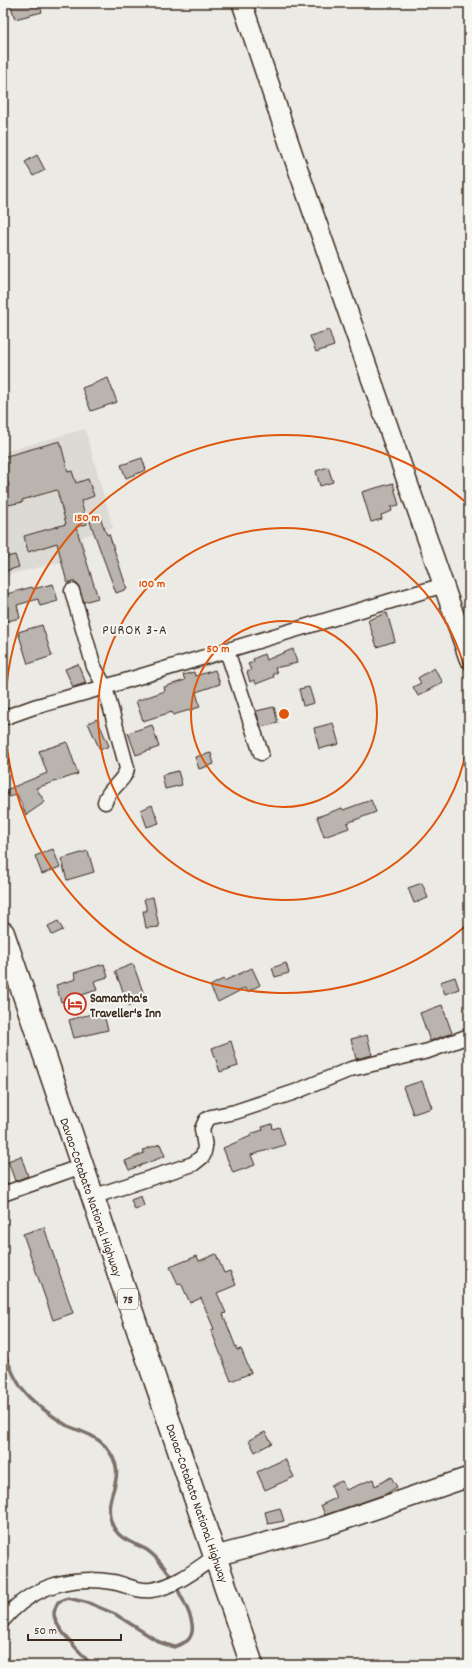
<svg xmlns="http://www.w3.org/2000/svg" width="472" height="1668" font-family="Dekko,sans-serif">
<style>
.built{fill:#dcdad4}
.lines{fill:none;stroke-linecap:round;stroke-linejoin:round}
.stream{stroke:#7c7167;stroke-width:3.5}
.building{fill:#bab4ae;stroke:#3b2a1e}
.street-casing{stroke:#3b2a1e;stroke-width:17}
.secondary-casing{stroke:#3b2a1e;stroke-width:22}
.highway-casing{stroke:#3b2a1e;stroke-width:25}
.street{stroke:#f6f6f2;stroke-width:14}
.secondary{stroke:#f6f6f2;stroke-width:19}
.highway{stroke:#f6f6f2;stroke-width:22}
.ring{fill:none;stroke:#df570d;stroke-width:2}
.labels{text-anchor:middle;stroke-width:4;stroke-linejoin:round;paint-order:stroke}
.shield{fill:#f6f6f2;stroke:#73675e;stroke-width:1}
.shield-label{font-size:12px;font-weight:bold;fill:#3b2a1e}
.poi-label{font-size:13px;font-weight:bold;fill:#3b2a1e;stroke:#f6f6f2;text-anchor:start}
.street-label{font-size:13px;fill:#3b2a1e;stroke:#f6f6f2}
.neighbourhood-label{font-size:14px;letter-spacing:1px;fill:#3b2a1e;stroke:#f6f6f2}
.centre{fill:#df570d;stroke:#f6f6f2;stroke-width:2}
.ring-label{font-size:12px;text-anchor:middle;font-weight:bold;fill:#df570d;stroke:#f6f6f2;stroke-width:4;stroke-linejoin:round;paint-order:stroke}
</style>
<rect width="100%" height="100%" fill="#ebeae5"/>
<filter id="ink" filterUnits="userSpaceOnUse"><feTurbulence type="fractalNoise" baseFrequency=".025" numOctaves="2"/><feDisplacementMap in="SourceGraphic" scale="8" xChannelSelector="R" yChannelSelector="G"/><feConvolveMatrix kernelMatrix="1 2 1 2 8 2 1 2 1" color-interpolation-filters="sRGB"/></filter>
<g filter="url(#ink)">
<path class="built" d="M85 429 113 528 82 537 87 556 3 576V452Z"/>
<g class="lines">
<path class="stream" d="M3 1349C9 1364 15 1382 27 1395 33 1402 43 1409 50 1414 56 1418 62 1423 68 1426 82 1432 95 1435 105 1446 133 1478 100 1494 112 1524 119 1541 134 1542 147 1550 157 1557 163 1565 170 1575
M91 1665C82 1653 54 1628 54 1614 54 1610 56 1606 58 1602L68 1598 89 1603 115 1614 159 1642 174 1647C178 1645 185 1643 188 1640 200 1627 184 1603 178 1590"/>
</g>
<path class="building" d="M10 3H39L42 12 15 19Z
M37 155 45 170 33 176 25 162Z
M329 330 334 346 316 352 310 336Z
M108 378 117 402 91 411 82 388Z
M60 441 68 472 72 471 76 483 88 479 94 496 81 501 87 524 76 527 98 598 84 602 78 585 73 581 67 583 57 543 28 552 24 536 66 524 57 490 22 500 23 502 3 506V487L9 486 3 466V457Z
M142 458 146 470 126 478 121 465Z
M328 467 333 482 320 486 316 471Z
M393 483 399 505 391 507 392 511 381 515 382 519 371 522 362 492Z
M99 515 107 535 109 534 127 589 116 593 89 519Z
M15 555 19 567 3 572V558Z
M53 584 58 601 40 606 38 599 17 605 20 618 3 622V595L32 587 33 589Z
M387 613 395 641 377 647 368 620Z
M42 625 52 656 28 664 18 632Z
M293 649 297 663 275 668 277 673 273 674 274 677 256 684 254 680 250 682 247 672 251 670 248 664 254 662 253 659 264 654 266 660Z
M78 664 86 683 73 687 65 669Z
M434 668 443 682 418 696 413 687 421 683 418 678Z
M215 670 220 684 196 692 200 707 173 715 172 712 143 721 136 701 165 691 164 687 185 680 183 675 194 672 195 676Z
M309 687 314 703 303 706 299 689Z
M274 707 278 723 261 727 256 711Z
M97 719 109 746 100 750 88 723Z
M333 723 339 744 319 749 314 728Z
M152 725 159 747 136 755 128 733Z
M67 742 78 774 36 788 45 802 26 815 17 794 9 797 6 790 47 773 39 751Z
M211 753 214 764 199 769 195 757Z
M178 771 182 785 165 789 162 775Z
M371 800 376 812 347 823 349 828 324 837 317 817 342 808 343 810Z
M152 805 159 823 147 827 141 810Z
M53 849 60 867 42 874 35 856Z
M88 851 94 872 67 880 61 859Z
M422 883 428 898 414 903 408 888Z
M153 897 159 927 146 928 143 911H147L144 899Z
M58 921 63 930 52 935 48 926Z
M286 963 289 973 275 977 272 968Z
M104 964 108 977 94 981 97 990 61 1002 56 985 76 979 74 973Z
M133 964 146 1000 129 1006 115 971Z
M252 968 260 985 247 992 245 988 218 1002 210 986 223 979 224 981Z
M455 977 459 989 445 994 440 982Z
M442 1005 452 1033 430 1041 420 1013Z
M103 1011 108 1030 74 1038 69 1020Z
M367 1035 372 1055 356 1059 351 1039Z
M231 1041 238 1066 220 1072 212 1048Z
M422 1081 432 1108 413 1114 403 1087Z
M272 1124 273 1129 279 1127 285 1145 251 1155 255 1165 233 1173 223 1148 251 1136 250 1134 263 1130 262 1127Z
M160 1144 165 1156 129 1170 125 1161 144 1153 143 1150Z
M21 1156 28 1176 15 1181 8 1161Z
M141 1196 144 1206 135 1210 131 1200Z
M44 1227 73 1313 53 1320 23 1234Z
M216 1254 224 1273 230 1271 236 1285 217 1293 226 1313 223 1314 237 1350 241 1349 251 1373 231 1381 211 1330 214 1329 201 1298 190 1303 181 1283 178 1284 170 1267 197 1256 199 1261Z
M265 1432 272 1443 255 1452 249 1440Z
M285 1459 294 1477 265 1490 257 1472Z
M391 1477 397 1487 386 1494 325 1515 321 1505 336 1498 331 1485 342 1481 346 1490 373 1479 375 1486Z
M280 1508 284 1521 268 1524 265 1512Z"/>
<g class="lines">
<g class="street-casing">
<path id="street" d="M72 591 94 667 105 687 444 585
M227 651 261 753
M3 718 34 707 105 687 127 768C125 782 108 788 105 802
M3 1194 82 1166
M92 1197 193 1164 203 1156 205 1147 202 1129 206 1120 211 1117 235 1112 295 1092 351 1069 428 1051 469 1036
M3 1620C31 1587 69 1575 113 1582 125 1584 138 1592 151 1590 175 1587 197 1569 216 1556"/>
</g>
<g class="secondary-casing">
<path id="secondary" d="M242 3 293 155 469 658
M216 1556 323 1527 469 1477"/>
</g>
<g class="highway-casing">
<path id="highway" d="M3 933 252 1665"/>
</g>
<use href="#street" class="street"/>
<use href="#secondary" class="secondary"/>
<use href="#highway" class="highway"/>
</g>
</g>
<g class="ring">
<circle cx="284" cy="714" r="93"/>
<path d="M469 733A186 186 0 1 1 469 695"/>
<path d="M469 923A279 279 0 1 1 469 505"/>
</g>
<defs>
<g id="hotel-ring" transform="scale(1.15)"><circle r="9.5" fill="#f6f6f2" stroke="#c8321e" stroke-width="1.5"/><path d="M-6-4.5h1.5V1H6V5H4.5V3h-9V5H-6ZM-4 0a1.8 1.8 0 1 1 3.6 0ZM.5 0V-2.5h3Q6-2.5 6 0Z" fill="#c8321e"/></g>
</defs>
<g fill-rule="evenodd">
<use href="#hotel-ring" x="75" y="1004"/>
</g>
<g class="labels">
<rect class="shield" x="118" y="1289" width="20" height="20" rx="3"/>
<g class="shield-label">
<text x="128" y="1303">75</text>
</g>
<g class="poi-label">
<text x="90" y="1002">Samantha's<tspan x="90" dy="15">Traveller's Inn</tspan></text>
</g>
<g class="street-label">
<text transform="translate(92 1197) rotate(71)" y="5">Davao-Cotabato National Highway</text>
<text transform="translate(198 1503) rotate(71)" y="5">Davao-Cotabato National Highway</text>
</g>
<g class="neighbourhood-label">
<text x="135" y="634">PUROK 3-A</text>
</g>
</g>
<circle cx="284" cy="714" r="6" class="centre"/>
<g class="ring-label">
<text x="87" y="521">150 m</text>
<text x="152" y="587">100 m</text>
<text x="218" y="652">50 m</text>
</g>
<rect width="472" height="1668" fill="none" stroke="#f6f6f2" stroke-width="16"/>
<rect x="8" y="8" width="456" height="1652" fill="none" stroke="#3b2a1e" stroke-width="1.5" filter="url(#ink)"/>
<path d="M28 1634v6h93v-6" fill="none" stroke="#3b2a1e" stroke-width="2"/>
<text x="34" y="1634" font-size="12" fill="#3b2a1e" stroke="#f6f6f2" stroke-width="3" paint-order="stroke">50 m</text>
</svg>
